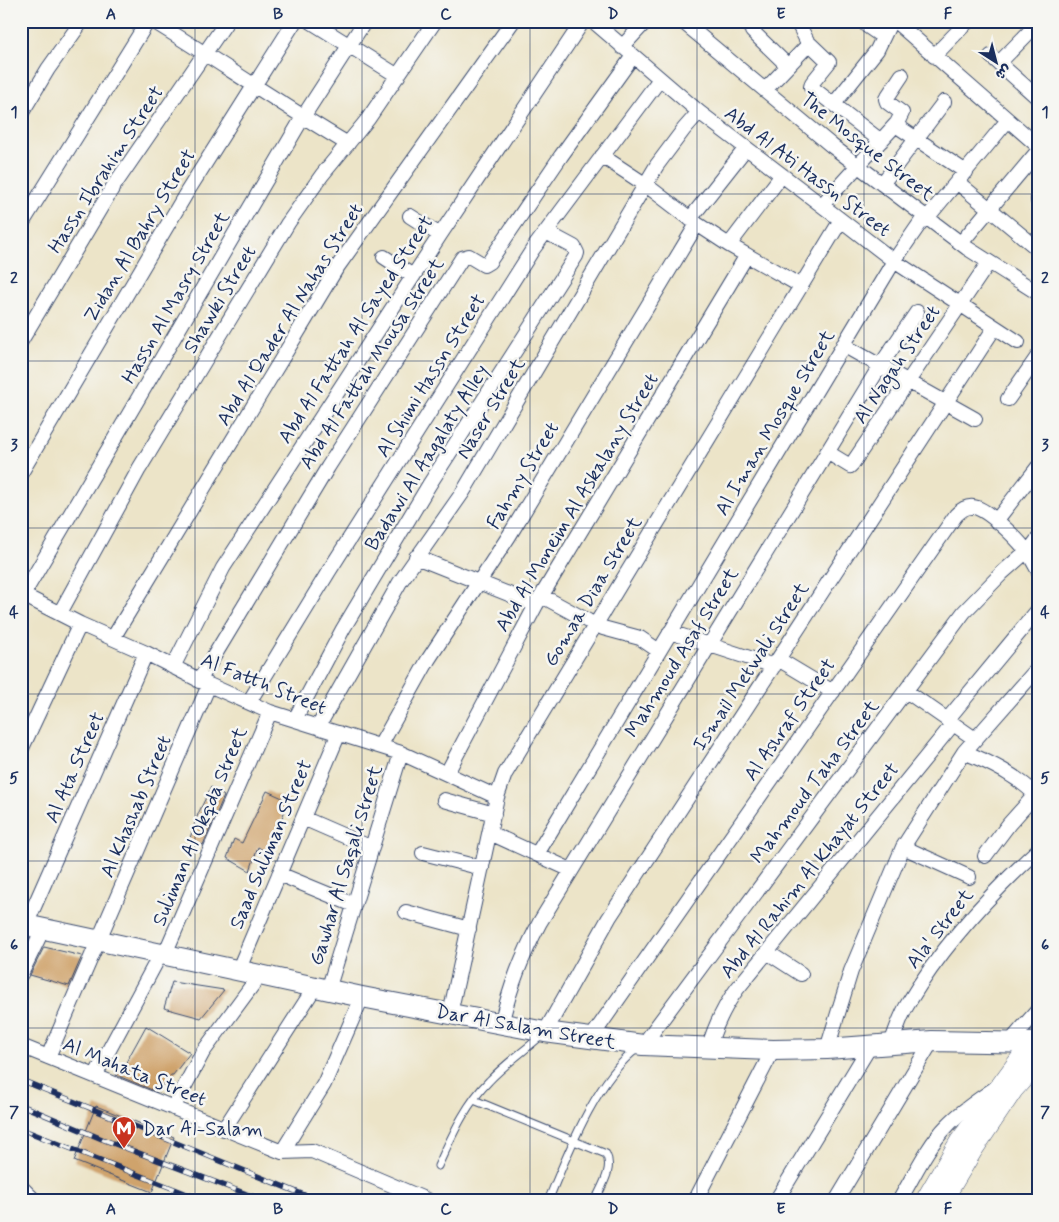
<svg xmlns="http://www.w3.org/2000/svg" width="1059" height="1222" font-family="Mynerve,'Playpen Sans Arabic',sans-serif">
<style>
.building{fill:#cfa36c}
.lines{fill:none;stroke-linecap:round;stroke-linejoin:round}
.service-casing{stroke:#3a4a6e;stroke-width:9}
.minor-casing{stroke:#3a4a6e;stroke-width:16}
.tertiary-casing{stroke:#3a4a6e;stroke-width:19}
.secondary-casing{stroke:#3a4a6e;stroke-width:22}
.service{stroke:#fff;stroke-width:7}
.minor{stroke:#fff;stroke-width:14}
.tertiary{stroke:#fff;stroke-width:18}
.secondary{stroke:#fff;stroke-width:20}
.rail-casing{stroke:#1b2f5e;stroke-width:5.5}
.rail{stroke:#f6f6f2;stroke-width:4;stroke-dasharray:11;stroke-linecap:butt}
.grid{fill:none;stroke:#1b2f5e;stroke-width:1;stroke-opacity:0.55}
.labels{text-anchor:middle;stroke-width:5;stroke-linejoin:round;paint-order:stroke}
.street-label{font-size:20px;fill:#1b2f5e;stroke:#f6f6f2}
.poi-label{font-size:20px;fill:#1b2f5e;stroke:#f6f6f2;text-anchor:start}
.neatline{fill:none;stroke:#1b2f5e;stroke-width:2}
.grid-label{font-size:16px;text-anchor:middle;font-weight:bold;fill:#1b2f5e}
</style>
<rect width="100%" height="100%" fill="#f6f6f2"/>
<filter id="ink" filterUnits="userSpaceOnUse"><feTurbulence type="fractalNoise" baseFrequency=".02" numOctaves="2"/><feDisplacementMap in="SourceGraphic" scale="10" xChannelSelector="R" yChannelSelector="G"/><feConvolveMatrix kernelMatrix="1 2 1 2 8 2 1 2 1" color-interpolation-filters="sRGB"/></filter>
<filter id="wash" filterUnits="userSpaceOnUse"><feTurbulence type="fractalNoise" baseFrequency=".0096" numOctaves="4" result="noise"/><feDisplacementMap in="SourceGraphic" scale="20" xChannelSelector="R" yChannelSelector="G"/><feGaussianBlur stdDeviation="1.12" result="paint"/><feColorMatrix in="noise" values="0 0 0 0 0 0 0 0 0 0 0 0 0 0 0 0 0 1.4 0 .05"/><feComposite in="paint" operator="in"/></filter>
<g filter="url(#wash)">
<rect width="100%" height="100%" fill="#ece4c8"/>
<g id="blocks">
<path class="building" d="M211 787 224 796 203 845 189 841 198 814Z
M267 791 289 801 279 825 281 826 266 852 258 847 250 871 227 858 234 839 242 843Z
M44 947 82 956 69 986 30 975Z
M172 982 224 990 201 1018 164 1008Z
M146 1026 190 1053 173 1075H171L157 1092 116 1075 124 1066Z
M96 1106 174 1137 152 1192 74 1161Z"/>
</g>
</g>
<g filter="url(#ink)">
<use href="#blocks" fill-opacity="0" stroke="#3a4a6e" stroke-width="1"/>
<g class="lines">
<g class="service-casing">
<path id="service" d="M474 1100 606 1154C614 1169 601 1187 595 1201
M438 1166C452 1136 465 1105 489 1081 505 1064 524 1051 541 1036
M548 1201C568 1153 596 1079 638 1048"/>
</g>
<g class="minor-casing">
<path id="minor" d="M153 21C218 61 282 105 348 144
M310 21 398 76
M593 21 699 112 841 220 894 261 1018 342
M682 21 832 146 967 248 1038 293
M895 21 1038 146
M867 26 883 37
M752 31 788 66
M807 41 829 62 812 83 811 87 881 141
M622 47 646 21
M934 56 968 21
M991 56 1038 98
M999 63 1038 23
M902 75 886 99 887 102 902 113 897 123V126L966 172
M765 90 807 46V41L797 21
M834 104 877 50 891 21
M21 114 48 69 82 21
M602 156 646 185 697 224 729 245 801 286
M957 182 1038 249
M882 184 944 102
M1038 199V201
M822 205 897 123
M410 216 440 235
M927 218 1008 120
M690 219 746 148
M21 225 148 21
M961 243 1038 151
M729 245 782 175
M384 257 413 276
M21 341 113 187 227 21
M843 345 975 419
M1008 399 1038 356
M827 452 850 466 852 464 989 262
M21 473 187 192 295 21
M996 521 1038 467
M1028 552 1038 539
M416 557 536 605
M21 594 80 624 146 653 209 685 270 712 401 753 497 797
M23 595 303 117 365 21
M542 596 588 621 603 628 640 638 659 651
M60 613 139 469 288 223 322 175 368 119 435 21
M670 632 774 666
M113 638 336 269 513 21
M778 659 833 692
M173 667 223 568 440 235 583 21
M199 681 328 467 462 258 469 256 484 265 489 262 561 156 633 56
M906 691 975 739
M249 702 329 571 533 249 660 79
M295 719 343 629 429 485 576 256 577 253 574 247 546 232
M947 720 1038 610
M318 727 400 582 463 492 657 165 684 129 699 112
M380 746 428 660 509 536 697 224
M21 750 80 624
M964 752C991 763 1018 776 1038 797
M447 773 536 605 747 255
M444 800 494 814
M303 818 372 848
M490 833 571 870
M903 847 969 877
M423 853 482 868
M537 854 894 261 925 216
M985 856 1009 824 1035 795
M279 874 354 905
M406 912 469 929
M26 925 146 653
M767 952 801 974
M164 956 270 712
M238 971 339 733
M21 974 43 929
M328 990 401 753
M450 1014 497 797 505 774 841 220
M501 1024C511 985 521 958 540 922L880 366 917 312
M545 1032 609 918 995 327
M591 1038 956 515C961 510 966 506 973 507 987 508 1017 539 1025 549 1030 555 1034 563 1038 570
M1010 1042 1038 1010
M891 1044C896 1030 901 1014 909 1002 943 945 989 895 1038 850
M643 1045 964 612 1002 573 1027 551
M21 1046 282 1152 312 1151 429 1201
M708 1049C715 1026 723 1008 737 989L953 724
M827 1049 851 971 903 847 964 752 1038 668
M48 1057 209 685
M95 1076 160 955
M173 1108 203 1052 259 976
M224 1129 315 987
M282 1152 324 1084 362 997
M21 1187 35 1201
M695 1201 773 1050
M776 1201 870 1046
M836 1201 932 1041
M899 1201C914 1176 927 1146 948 1125 961 1111 978 1100 994 1089"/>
</g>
<g class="tertiary-casing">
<path id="tertiary" d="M924 1201 959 1141 1022 1055 1035 1043
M943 1201 973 1151 1014 1090 1038 1063"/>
</g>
<g class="secondary-casing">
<path id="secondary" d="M21 924 362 997 545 1032 643 1045 773 1050 827 1049 932 1041 1035 1043 1038 1041"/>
</g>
<use href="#service" class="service"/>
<use href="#minor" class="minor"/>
<use href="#tertiary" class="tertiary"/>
<use href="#secondary" class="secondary"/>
<g class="rail-casing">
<path id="rail" d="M21 1080 319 1201
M21 1105 102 1139 265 1201
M21 1129 205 1201"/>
</g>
<use href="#rail" class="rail"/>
</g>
</g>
<path class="grid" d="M195 21V1201M362 21V1201M530 21V1201M697 21V1201M864 21V1201M21 194H1038M21 361H1038M21 528H1038M21 694H1038M21 861H1038M21 1028H1038"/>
<defs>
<g id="metro-pin" transform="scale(1.25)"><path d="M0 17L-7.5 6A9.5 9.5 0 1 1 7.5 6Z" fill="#c8321e" stroke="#f6f6f2"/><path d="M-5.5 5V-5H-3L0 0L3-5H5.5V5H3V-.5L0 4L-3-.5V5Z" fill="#fff"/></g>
</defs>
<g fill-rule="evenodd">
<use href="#metro-pin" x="124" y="1128"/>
</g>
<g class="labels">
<g class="street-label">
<text transform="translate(868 146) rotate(38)" y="7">The Mosque Street</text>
<text transform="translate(105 169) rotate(-57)" y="7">Hassn Ibrahim Street</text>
<text transform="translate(808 171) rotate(37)" y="7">Abd Al Ati Hassn Street</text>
<text transform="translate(139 235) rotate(-59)" y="7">Zidan Al Bahry Street</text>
<text transform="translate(175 297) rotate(-60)" y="7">Hassn Al Masry Street</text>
<text transform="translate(219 299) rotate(-59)" y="7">Shawki Street</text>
<text transform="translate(289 314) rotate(-58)" y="7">Abd Al Qader Al Nahas Street</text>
<text transform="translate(355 329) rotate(-57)" y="7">Abd Al Fattah Al Sayed Street</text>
<text transform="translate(371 363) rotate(-57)" y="7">Abd Al Fattah Mousa Street</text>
<text transform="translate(896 364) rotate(-56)" y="7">Al Nagah Street</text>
<text transform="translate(430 375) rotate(-58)" y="7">Al Shimi Hassn Street</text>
<text transform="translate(490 408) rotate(-59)" y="7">Naser Street</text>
<text transform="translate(774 422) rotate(-59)" y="7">Al Iman Mosque Street</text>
<text transform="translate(426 457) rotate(-58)" y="7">Badawi Al Aagalaty Alley</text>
<text transform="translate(522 475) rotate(-59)" y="7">Fahmy Street</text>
<text transform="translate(576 502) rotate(-59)" y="7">Abd Al Moneim Al Askalany Street</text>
<text transform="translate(592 591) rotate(-59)" y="7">Gomaa Diaa Street</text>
<text transform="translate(681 652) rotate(-58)" y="7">Mahmoud Asaf Street</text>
<text transform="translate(750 666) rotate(-57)" y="7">Ismail Metwali Street</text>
<text transform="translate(264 683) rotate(22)" y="7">Al Fatth Street</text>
<text transform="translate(789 719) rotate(-55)" y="7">Al Ashraf Street</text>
<text transform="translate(74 767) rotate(-66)" y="7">Al Ata Street</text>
<text transform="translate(814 781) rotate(-53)" y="7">Mahmoud Taha Street</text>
<text transform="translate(135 806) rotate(-67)" y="7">Al Khashab Street</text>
<text transform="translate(199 826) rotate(-67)" y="7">Suliman Al Okqda Street</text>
<text transform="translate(270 844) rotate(-67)" y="7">Saad Suliman Street</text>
<text transform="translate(345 865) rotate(-73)" y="7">Gawhar Al Saqali Street</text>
<text transform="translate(809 870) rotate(-51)" y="7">Abd Al Rahim Al Khayat Street</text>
<text transform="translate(939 928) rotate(-52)" y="7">Ala' Street</text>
<text transform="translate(526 1026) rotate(10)" y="7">Dar Al Salam Street</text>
<text transform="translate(135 1071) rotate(22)" y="7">Al Mahata Street</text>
</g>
<g class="poi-label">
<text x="142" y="1135">Dar Al-Salam</text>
</g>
</g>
<rect width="1059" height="1222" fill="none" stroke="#f6f6f2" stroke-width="55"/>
<g transform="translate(996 62) rotate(144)" stroke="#f6f6f2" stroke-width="4" paint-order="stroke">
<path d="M0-4L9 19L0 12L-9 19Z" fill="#1b2f5e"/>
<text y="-8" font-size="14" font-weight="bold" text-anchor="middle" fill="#1b2f5e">ش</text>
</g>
<rect x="28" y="28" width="1004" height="1166" class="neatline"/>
<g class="grid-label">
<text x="111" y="19">A</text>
<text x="278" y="19">B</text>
<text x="446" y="19">C</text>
<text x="613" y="19">D</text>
<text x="781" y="19">E</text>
<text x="948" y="19">F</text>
<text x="14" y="117">1</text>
<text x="1045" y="117">1</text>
<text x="14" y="283">2</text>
<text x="1045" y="283">2</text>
<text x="14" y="450">3</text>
<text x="1045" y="450">3</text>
<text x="14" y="617">4</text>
<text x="1045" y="617">4</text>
<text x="14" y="783">5</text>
<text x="1045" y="783">5</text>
<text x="14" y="950">6</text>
<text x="1045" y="950">6</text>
<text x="14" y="1117">7</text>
<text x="1045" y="1117">7</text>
<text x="111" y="1214">A</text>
<text x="278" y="1214">B</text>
<text x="446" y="1214">C</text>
<text x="613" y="1214">D</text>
<text x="781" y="1214">E</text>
<text x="948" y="1214">F</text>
</g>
</svg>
